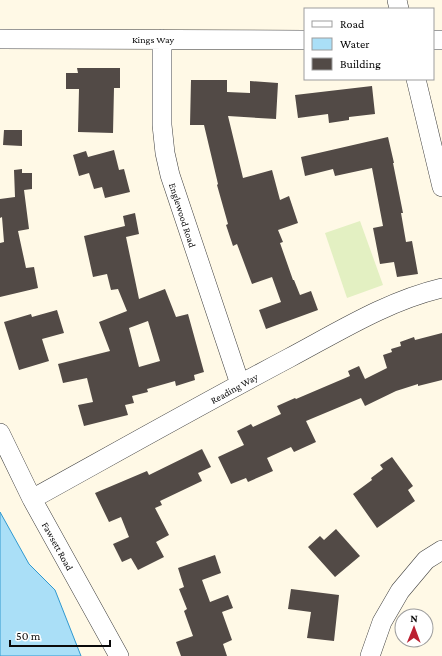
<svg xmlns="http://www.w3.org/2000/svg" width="442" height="656" font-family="'Crimson Pro',serif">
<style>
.pitch{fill:#e3f0c2}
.water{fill:#aadff7;stroke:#3099d0}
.building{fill:#524a46;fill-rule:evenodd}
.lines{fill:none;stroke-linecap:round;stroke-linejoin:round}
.minor-casing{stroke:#3d3d3d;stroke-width:20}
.minor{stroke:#fff;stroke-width:19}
.labels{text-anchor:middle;stroke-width:4;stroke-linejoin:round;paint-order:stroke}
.street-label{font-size:10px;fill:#0a0a0a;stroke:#fff}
</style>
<rect width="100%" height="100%" fill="#fff9e6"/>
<path class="pitch" d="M360 221 383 285 347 298 325 233Z"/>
<path class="water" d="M0 512 29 564 55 590 81 656H0Z"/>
<path class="building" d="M77 68H120V88H114L113 133 78 132 79 89H66V73H78Z
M191 80H227V92L250 93V81L278 83 276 119 228 116 243 178 272 170 280 200 289 196 298 223 278 230 283 242 280 243 293 280H294L300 295 311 291 318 310 266 329 259 310 281 302 272 277 252 284 237 244 233 246 226 225 228 224 217 185 218 184 204 125H190Z
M372 86 375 114 349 117V120L329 123 328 114 298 118 295 95Z
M4 130H22V146L3 145Z
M388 137 394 163H393L403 213H401L406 242 412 241 418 274 397 277 394 262 380 264 373 228 383 226 372 168 335 176 333 169 305 176 301 157Z
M114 150 119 170 124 169 130 192 105 198 102 187 94 189 89 173 79 176 73 155 86 151 88 157Z
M22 169V173H32V189L24 190 29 229 18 231 26 268 34 267 38 288 0 297V243L4 242 2 217 0 218V199L15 197 14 170Z
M135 213 139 234 126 237 139 299 165 289 176 317 188 314 204 372 194 375 195 380 176 386 175 381 147 389 148 392 132 396 134 403 125 405 128 415 84 426 78 405 93 402 87 378 63 383 58 364 110 351 99 322 127 311 118 289 111 290 107 274 93 277 84 236 125 226 123 216ZM148 321 160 361 139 367 129 328Z
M57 310 64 333 42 339 49 361 19 370 4 322 31 314 32 317Z
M442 333V380L418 386V384L396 391 365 406 361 398 306 421 316 442 294 452 291 447 267 458 273 471 248 482 246 478 231 484 218 457 244 445 237 431 251 424 253 427 281 414 277 406 295 398 296 399 350 376 348 371 359 366 365 379 387 368 383 355 392 352 391 349 401 346 400 342 414 337 415 340Z
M202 449 211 467 198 473 202 481 160 501 162 505 155 508 169 535 156 542 164 557 138 570 131 558 122 562 113 544 129 537 121 517 109 522 95 493 147 471 149 475Z
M392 457 413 486 408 490 415 501 377 528 353 494 372 480 371 478 383 469 380 465Z
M336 529 360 556 335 577 308 547 320 536 324 540Z
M215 555 221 573 202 580 210 602 228 595 233 608 222 612 232 640 223 644 227 656H181L176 642 193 636 184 611 187 609 179 589 184 587 178 568Z
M291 589 339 595 334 641 307 638 311 612 288 609Z"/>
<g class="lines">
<g class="minor-casing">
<path id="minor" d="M397 0 399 9
M0 39 305 40
M162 39V125L165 153 170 175 240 384
M433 40H442
M416 79 442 187
M0 433 32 499 119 656
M32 499C117 452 202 404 289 358 338 332 387 301 442 288
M370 656 382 622 400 591 426 560 442 550"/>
</g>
<use href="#minor" class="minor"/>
</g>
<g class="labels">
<g class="street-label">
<text x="153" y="43">Kings Way</text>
<text transform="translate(183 215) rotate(72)" y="4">Englewood Road</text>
<text transform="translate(234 388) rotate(-29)" y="4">Reading Way</text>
<text transform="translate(58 546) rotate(61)" y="4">Fawsett Road</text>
</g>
</g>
<rect x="304" y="8" width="130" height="72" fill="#ffffff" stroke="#9d9d9d"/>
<rect x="312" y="21" width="20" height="6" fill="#ffffff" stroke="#9d9d9d"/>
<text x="340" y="28" font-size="12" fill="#0a0a0a">Road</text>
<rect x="312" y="38" width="20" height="12" fill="#aadff7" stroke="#9d9d9d"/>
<text x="340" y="48" font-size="12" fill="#0a0a0a">Water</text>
<rect x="312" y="58" width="20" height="12" fill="#524a46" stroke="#9d9d9d"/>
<text x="340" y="68" font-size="12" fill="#0a0a0a">Building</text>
<g transform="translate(414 628) rotate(1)"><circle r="19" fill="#ffffff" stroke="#9d9d9d"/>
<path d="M0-3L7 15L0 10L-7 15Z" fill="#bb2031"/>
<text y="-6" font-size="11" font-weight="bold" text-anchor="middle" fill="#0a0a0a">N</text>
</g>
<path d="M10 640v6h100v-6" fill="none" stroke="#0a0a0a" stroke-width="2"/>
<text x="16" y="640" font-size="12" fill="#0a0a0a" stroke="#ffffff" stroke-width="3" paint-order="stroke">50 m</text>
</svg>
